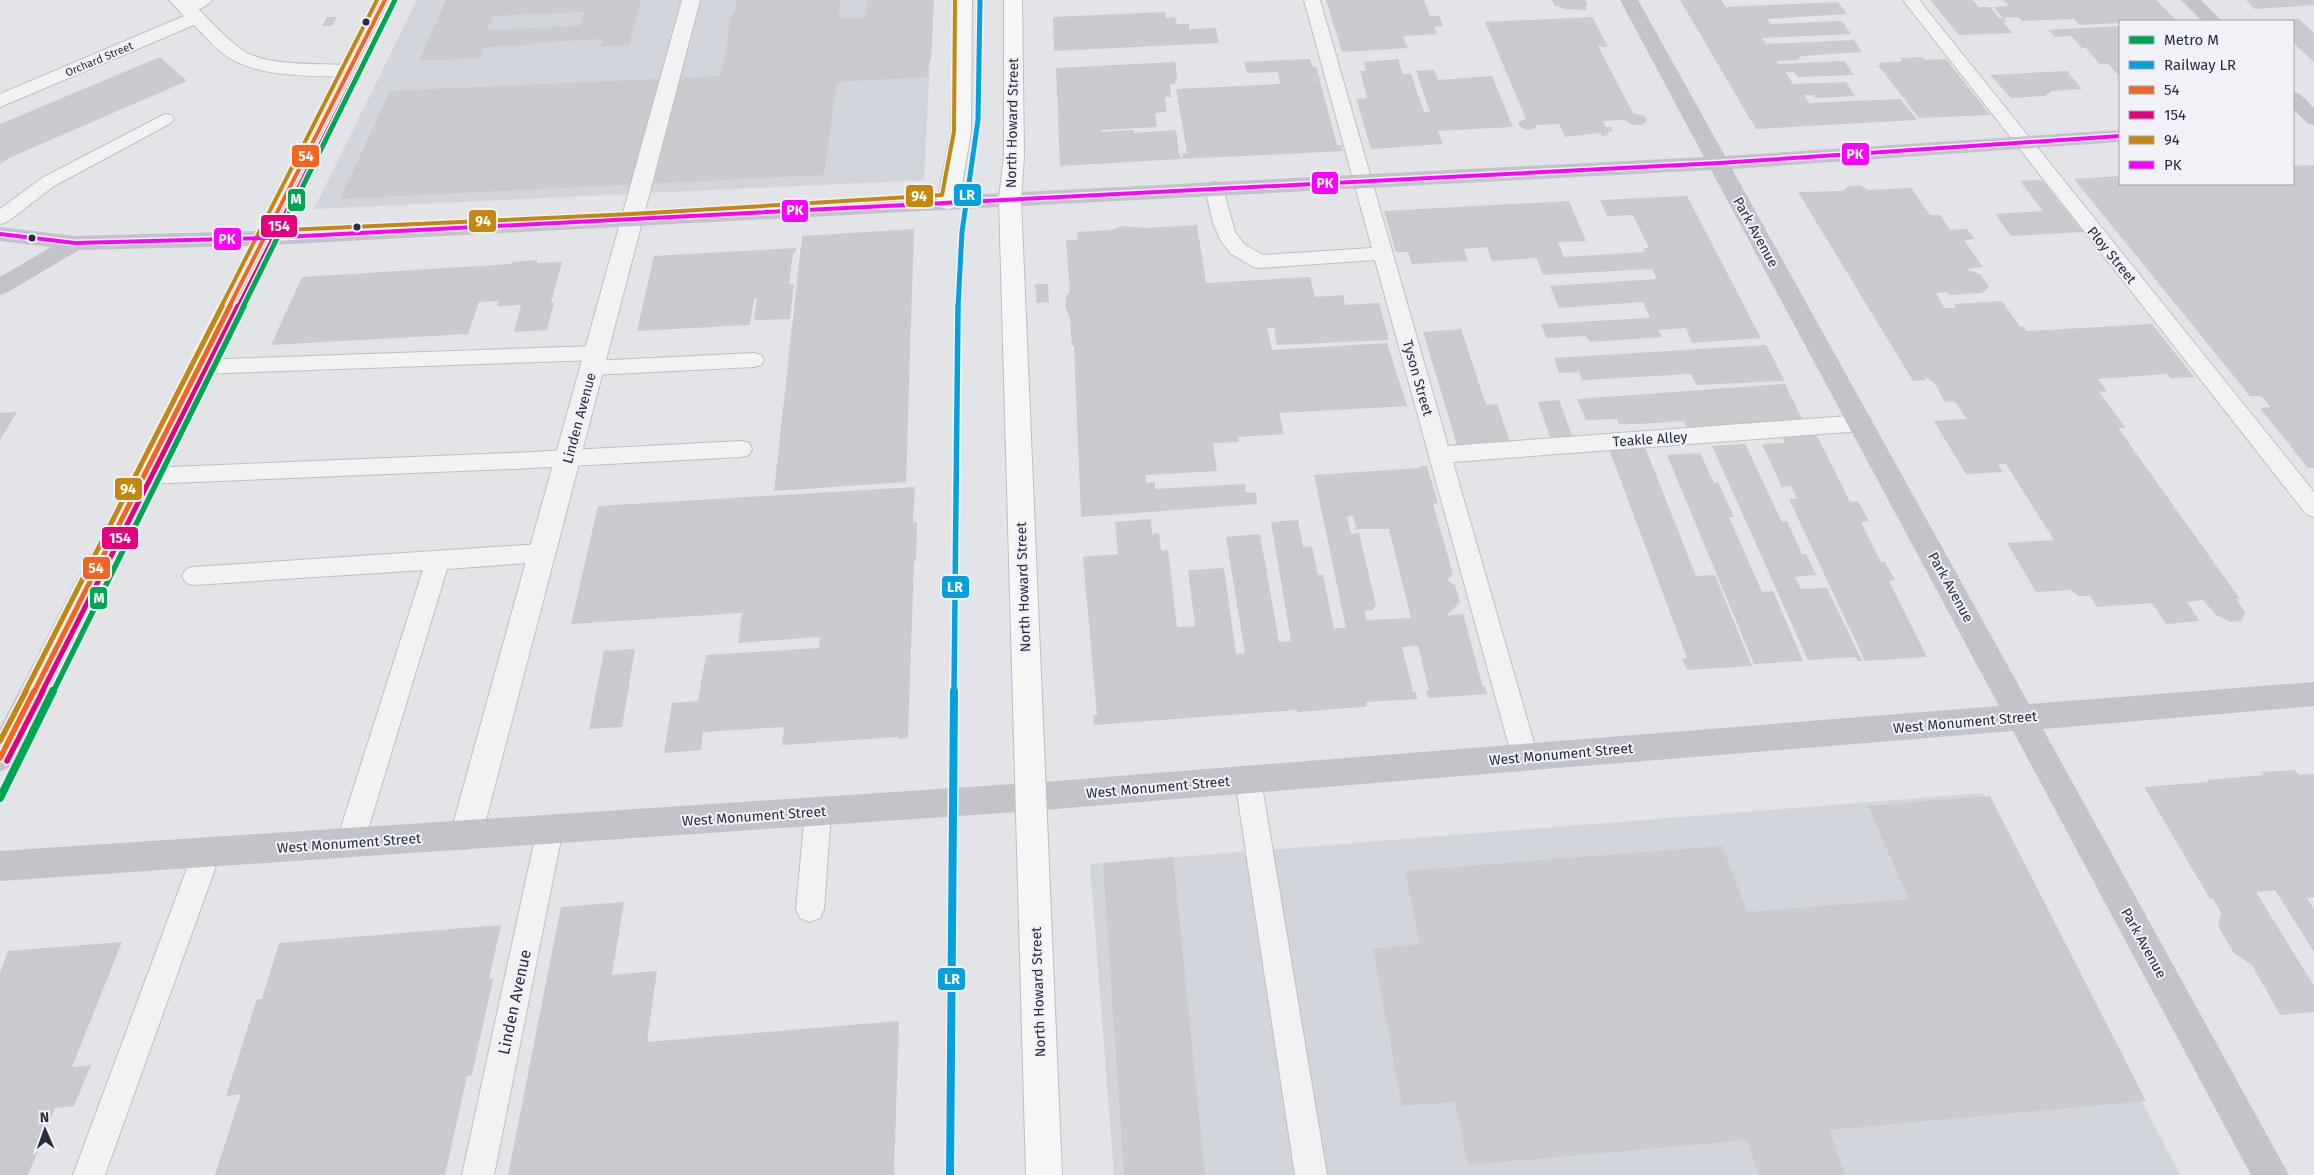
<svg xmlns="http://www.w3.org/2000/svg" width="2314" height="1175" font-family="'Fira Sans',sans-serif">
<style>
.built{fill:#d2d5dc}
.building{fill:#c9cbcf;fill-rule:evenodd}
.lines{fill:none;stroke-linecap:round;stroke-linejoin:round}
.lane-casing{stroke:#bfc1c5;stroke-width:2}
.street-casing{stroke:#bfc1c5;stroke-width:2}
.primary-casing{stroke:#bec0c5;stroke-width:2}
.lane{fill:#f2f2f4;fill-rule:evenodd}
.street{fill:#f2f2f4;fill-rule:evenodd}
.secondary{fill:#c3c4ca;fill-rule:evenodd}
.primary{fill:#f6f6f7;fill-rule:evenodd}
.bus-1-far2-casing{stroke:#f0f2f7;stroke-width:7}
.bus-1-far1-casing{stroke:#f0f2f7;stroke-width:9}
.bus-1-casing{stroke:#f0f2f7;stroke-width:9}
.bus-2-far2-casing{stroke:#f0f2f7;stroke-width:7}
.bus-2-far1-casing{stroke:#f0f2f7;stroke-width:9}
.bus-2-casing{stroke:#f0f2f7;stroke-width:9}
.bus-3-far2-casing{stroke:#f0f2f7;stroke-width:7}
.bus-3-far1-casing{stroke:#f0f2f7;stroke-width:9}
.bus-3-casing{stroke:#f0f2f7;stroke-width:9}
.bus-4-casing{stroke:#f0f2f7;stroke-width:7}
.bus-1-far2{stroke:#f26522;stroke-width:4}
.bus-1-far1{stroke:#f26522;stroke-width:5}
.bus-1{stroke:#f26522;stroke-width:5.5}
.bus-2-far2{stroke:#e5007d;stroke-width:4}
.bus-2-far1{stroke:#e5007d;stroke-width:5}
.bus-2{stroke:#e5007d;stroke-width:5.5}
.bus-3-far2{stroke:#c38810;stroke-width:4}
.bus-3-far1{stroke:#c38810;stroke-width:5}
.bus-3{stroke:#c38810;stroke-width:5.5}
.bus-4{stroke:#f0f;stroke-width:4}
.rail-1-far2-casing{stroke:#f0f2f7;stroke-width:8}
.rail-1-far1-casing{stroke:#f0f2f7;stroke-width:9}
.rail-1-casing{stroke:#f0f2f7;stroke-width:11}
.rail-1-far2{stroke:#04a1de;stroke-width:5}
.rail-1-far1{stroke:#04a1de;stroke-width:5.5}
.rail-1{stroke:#04a1de;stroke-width:8}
.metro-1-far2-casing{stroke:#f0f2f7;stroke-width:8}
.metro-1-far1-casing{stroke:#f0f2f7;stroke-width:9}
.metro-1-casing{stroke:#f0f2f7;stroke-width:11}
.metro-1-far2{stroke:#00a651;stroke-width:5}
.metro-1-far1{stroke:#00a651;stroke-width:5.5}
.metro-1{stroke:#00a651;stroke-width:8}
.bus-dot{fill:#282e41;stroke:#f0f2f7;stroke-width:2}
.labels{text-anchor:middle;stroke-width:4;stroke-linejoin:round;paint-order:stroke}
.far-street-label{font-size:11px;fill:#282e41;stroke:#f0f2f7}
.street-label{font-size:14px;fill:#282e41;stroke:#f0f2f7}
.near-street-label{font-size:16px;fill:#282e41;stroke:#f0f2f7}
.line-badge{stroke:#f0f2f7;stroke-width:2}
.badge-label{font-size:14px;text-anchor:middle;font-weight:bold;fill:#fff}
</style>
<rect width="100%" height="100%" fill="#e2e4e7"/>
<path class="built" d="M417 0H933L924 180 314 209Z
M1983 793 2180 1175H1114L1090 864Z"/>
<path class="building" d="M446 0H641L629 45 600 47 602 39 530 43 529 45 485 47 480 58 419 61ZM584 12 579 26 487 30 493 16Z
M737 0H840L839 18H866L867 0H934L931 60H929L928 77 837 82 824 175 340 199 390 91 720 76 729 35H727L732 13H734Z
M1326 0H1424L1430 16H1439L1443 26 1434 27 1437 34 1403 36 1408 48 1342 52Z
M1552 0H1585L1588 6H1585L1587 10 1565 9 1555 6Z
M1680 0H1721L1726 7 1838 2 1847 14 1767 19 1771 24 1842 21 1851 34 1762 38 1766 44 1854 40 1862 52 1801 56 1797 60 1777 61 1778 64 1844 61 1854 75 1798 77 1794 72H1785L1793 84 1846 82 1855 96 1815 98 1814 95H1804L1809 103 1900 99 1917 120 1756 129Z
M1930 0H1973L1979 7H1990L1999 18H2004L2007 22H2003L2012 33 1959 35Z
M2003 0H2156L2177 21H2120V23L2079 25 2074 19 2022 21 2018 17 2003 18 1993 7 2009 6Z
M2246 0H2314V5L2255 9Z
M1165 12 1166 18 1175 17 1177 24H1189V29L1216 28 1219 43 1054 51 1053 17Z
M327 17H337L332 26H322Z
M1591 17 1593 18 1608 47 1598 46 1633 113 1644 116 1647 121 1642 125H1633L1624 120 1603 121 1606 127H1611L1613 131 1608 132 1609 135 1601 136V133L1565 137 1559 124 1537 125 1534 129 1526 130 1520 127 1518 122 1526 119 1485 22Z
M2299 19 2314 33V62L2293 43V21H2273Z
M2120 26V77L2108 64H2100L2086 48H2082L2071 36 2055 37 2048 30Z
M160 57 187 81 9 158 0 164V124Z
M1922 57 1925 60 1946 59 1990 115 1919 118 1882 70 1877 66H1881L1878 63 1903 61 1900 58Z
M1310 59 1312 67H1316L1320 80 1313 82 1320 81 1337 145H1341L1343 151 1183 159 1182 154 1187 153 1176 89 1280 84 1278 72 1247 73 1244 62Z
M1398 59 1403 74H1411L1424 112H1430L1416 71 1434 70 1438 80 1492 76 1513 127 1438 131 1443 144 1371 149 1356 99 1367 98 1360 71H1366L1364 62Z
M1175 62 1177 75 1175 84H1170L1171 97H1165L1167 112 1155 113 1157 127 1101 130V132L1134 130V133L1176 130 1179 155 1182 159 1060 166 1056 68Z
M2067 71 2082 89 2052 91 2045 96 2011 98 1990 75Z
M2314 165V468H2308L2260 408 2271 407 2261 396H2250L2074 179 2120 176V184H2293V166Z
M2042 180 2066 210 2083 232 2011 236 1995 214 2043 211 2020 181Z
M1860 185 1868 190 1911 188 1930 215H1940L1950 230 1967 229 1975 239 1964 240 1983 267 1965 269 1980 274 1989 287 1982 293 1949 295 1947 292 1936 293 1944 308H1956L1954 304 2002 301 2020 327 2023 326 2026 331 2152 324 2194 377 2170 378 2167 374 2098 379 2107 391 2099 392 2126 428H2118L2240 599H2236L2245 612 2242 621 2231 622 2216 615 2203 600 2187 602 2200 621 2166 624 2152 603 2097 607 2090 596H2079L2070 590 2036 592 2007 543 2054 540 2006 464H1998L2003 472 1966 474 1934 421 1966 419 1957 404 1953 401 1945 402 1934 383 1923 375 1926 380 1913 381 1798 192 1845 191 1844 190 1848 186Z
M1687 196 1761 338 1692 343 1686 328 1658 330 1662 337 1590 342 1586 336 1546 338 1541 324 1650 318 1643 302 1559 308 1550 286 1657 279 1652 269 1543 275 1537 258 1492 261 1487 247 1464 249 1468 261 1412 264 1408 252H1396L1384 211 1569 201 1586 241 1558 242 1564 257 1645 252 1643 248H1649L1633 215 1607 216 1600 200Z
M1197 225 1206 283 1310 277 1315 297 1343 295 1345 305 1379 303 1389 340 1277 345 1274 328H1267L1272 350 1387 343 1407 406 1279 413 1284 434 1238 437 1239 442 1213 443 1217 471 1146 475V483L1155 482V489L1245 484V492L1256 493 1257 504 1081 517 1074 346H1072L1070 318 1065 306 1066 297 1070 291 1066 240H1078L1077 232 1112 230 1123 226 1145 228Z
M914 229 906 482 774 491 802 236Z
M796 248V252L793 253 789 284H794L790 319 754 320 757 298 754 299 750 325 637 331 654 256Z
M537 260V263L562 262 551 303H554L547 330 514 332 521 305 497 306 499 301 479 302 468 334 271 345 302 277 511 264 512 262Z
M1035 284H1048L1049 302 1037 303Z
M1461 329 1486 405 1497 404 1510 442 1457 445 1423 332Z
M1766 345 1785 381 1696 385 1691 374 1582 380 1579 372 1559 373 1554 358Z
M1785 384 1805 424 1688 430 1684 421 1639 424H1619L1617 419 1586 420 1577 399Z
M1559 400 1573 438 1551 440 1538 402Z
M17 412 0 440V413Z
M1781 433 1816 434 1850 502 1858 501 1869 521 1861 522 1881 562H1885L1895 580 1889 581 1927 657 1865 661 1789 499H1797L1791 486 1782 487 1762 444 1785 443Z
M1745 444 1782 522 1787 521 1802 554H1806L1816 575 1795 577 1801 589 1827 588 1862 661H1857L1856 657 1808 660 1712 446Z
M1645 447 1696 576 1715 575 1752 666 1687 670 1682 659 1687 658 1609 449Z
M1700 453 1714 483 1718 482 1734 517H1729L1762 592 1773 591 1803 661 1754 664 1667 455Z
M1420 466H1427L1438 503 1433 504 1453 574 1447 580 1455 585 1460 602 1446 616 1463 614 1483 687 1485 686 1487 694 1428 698 1426 691H1429L1418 646 1402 647 1413 692H1416L1417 699 1366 702 1367 706 1363 707 1297 712V710L1094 725 1093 715H1097L1083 557 1118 554 1115 522 1151 519 1152 534 1159 533 1161 551 1168 550 1177 627 1195 626 1188 570 1224 568 1236 654 1245 653 1226 537 1260 534 1279 642 1291 641 1271 522 1298 520 1303 547 1312 546 1318 575H1323L1334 628H1346L1314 475 1420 468ZM1353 516 1356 529H1389L1411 618 1366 620 1365 611 1373 610 1376 605 1359 533 1351 534 1347 517Z
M915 487 913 523 917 522 916 561H914L908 738 898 739V737L782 745 784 727 703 732 701 750 664 753 672 703 698 701 706 655 819 648 820 637 738 643 742 613 571 624 598 506Z
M635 649 622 727 589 729 604 651Z
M2295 770 2299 775 2314 774V897L2307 898 2314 909V952L2275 890 2256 892 2314 986V1012L2280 1015 2252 965 2234 953 2218 926 2221 913 2213 898 2210 899 2144 787 2208 782 2207 780 2264 775 2261 772Z
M1990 796 2146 1101 1829 1130 1845 1175H1759L1747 1140 1468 1165 1455 1102 1402 1106 1373 949 1420 944 1405 871 1722 846 1747 912 1909 899 1868 806Z
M1173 857 1205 1175H1124L1103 863Z
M624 902 612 975 657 971 647 1042 899 1021 894 1175H508L561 907Z
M501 925 489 979H493L472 1075 467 1076 445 1175H215L241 1094 226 1096 257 999H262L279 943Z
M122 942 72 1067 91 1065 74 1106 55 1108 28 1175H0V973L8 951Z"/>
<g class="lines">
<g class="lane-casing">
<path id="lane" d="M191 0H212C206 8 191 14 181 11L179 8Z
M1304 0H1320L1448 446 1861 415 1869 417 1872 423 1869 429 1861 431 1453 462 1538 757 1534 765 1525 769 1516 765 1512 757 1375 260 1260 268 1253 267 1230 253 1221 241 1213 223 1205 188 1207 184 1214 182 1221 184 1223 188 1235 232 1244 244 1263 255 1372 248Z
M1903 0H1919L2314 492V517L2306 514Z
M165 114 171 115 174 119 171 123 54 186 7 222 0 224V209L42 178Z
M596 346 603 348 606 353 603 358 596 360 200 374 193 372 190 367 193 362 200 360Z
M754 353 761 355 764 360 761 365 754 367 592 375 585 373 582 368 585 363 592 361Z
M741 441 749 443 752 449 749 455 741 457 513 469 145 484 137 482 134 476 137 470 145 468 513 453Z
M542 544 550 546 554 553 550 560 542 562 447 569 364 843 360 852 350 856 340 852 336 843 423 570 194 585 186 583 182 576 186 569 194 567Z
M1248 768 1257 772 1261 780 1327 1175H1295L1235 780 1239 772Z
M818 800 827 803 831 812 824 909 820 918 810 922 800 918 796 909 805 812 809 803Z
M550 817 560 820 563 829 494 1175H462L537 829 540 820Z
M207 839 217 843 221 852 105 1175H73L193 852 197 843Z"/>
</g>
<g class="street-casing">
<path id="street" d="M169 0H189C206 16 223 36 242 50 268 67 318 63 348 65L355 67 358 71 355 75 348 77C310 75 265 78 231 59 217 51 205 36 194 25L0 107V94L184 16Z
M682 0H700L482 835 477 845 466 849 455 845 450 835Z"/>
</g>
<g class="primary-casing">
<path id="primary" d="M954 0H972L971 132 959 202 956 207 948 209 940 207 937 202 951 132Z
M1004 0H1022L1024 156 1021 199 1062 1175H1026L999 199 1004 156Z"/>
</g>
<use href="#lane" class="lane"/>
<use href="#street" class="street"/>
<path class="secondary" d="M376 0H394L279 230 1704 157 1620 0H1638L1725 156 2120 130V142L1732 169 2029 704 2314 682V706L2043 729 2289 1175H2251L2013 731 1031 811 0 881V851L1031 783 1999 706 1711 170 272 245 11 767 0 771V728L249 246 79 250 8 292 0 295V277L51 247 0 241V227L75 236 257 231Z
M2181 0H2201L2222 21H2202Z
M2293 92 2300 94 2314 108V125L2307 123 2293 109Z"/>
<use href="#primary" class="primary"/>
<g class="bus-1-far2-casing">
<path id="bus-1-far2" d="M229 307 385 0"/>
</g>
<g class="bus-1-far1-casing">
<path id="bus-1-far1" d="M34 692 230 306"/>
</g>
<g class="bus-1-casing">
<path id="bus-1" d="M0 758 34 691"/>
</g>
<g class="bus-2-far2-casing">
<path id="bus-2-far2" d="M238 307 392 3"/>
</g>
<g class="bus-2-far1-casing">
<path id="bus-2-far1" d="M42 692 238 306"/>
</g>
<g class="bus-2-casing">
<path id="bus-2" d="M7 761 43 691"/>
</g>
<g class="bus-3-far2-casing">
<path id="bus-3-far2" d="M264 231 632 214 942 195 954 131 955 0
M221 307 377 0"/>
</g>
<g class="bus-3-far1-casing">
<path id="bus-3-far1" d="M25 692 222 306"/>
</g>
<g class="bus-3-casing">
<path id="bus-3" d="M0 741 26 691"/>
</g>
<g class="bus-4-casing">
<path id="bus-4" d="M0 234 75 243 264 238 1719 163 2120 136"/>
</g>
<use href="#bus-1-far2" class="bus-1-far2"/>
<use href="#bus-1-far1" class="bus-1-far1"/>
<use href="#bus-1" class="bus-1"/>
<use href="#bus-2-far2" class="bus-2-far2"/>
<use href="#bus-2-far1" class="bus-2-far1"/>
<use href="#bus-2" class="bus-2"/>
<use href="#bus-3-far2" class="bus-3-far2"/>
<use href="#bus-3-far1" class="bus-3-far1"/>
<use href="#bus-3" class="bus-3"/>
<use href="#bus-4" class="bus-4"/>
<g class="rail-1-far2-casing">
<path id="rail-1-far2" d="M958 307 962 232 978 120 980 0"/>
</g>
<g class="rail-1-far1-casing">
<path id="rail-1-far1" d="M954 692 958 306"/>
</g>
<g class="rail-1-casing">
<path id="rail-1" d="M950 1175 954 691"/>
</g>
<use href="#rail-1-far2" class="rail-1-far2"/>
<use href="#rail-1-far1" class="rail-1-far1"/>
<use href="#rail-1" class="rail-1"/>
<g class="metro-1-far2-casing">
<path id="metro-1-far2" d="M243 307 395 0"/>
</g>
<g class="metro-1-far1-casing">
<path id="metro-1-far1" d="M53 692 244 306"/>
</g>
<g class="metro-1-casing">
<path id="metro-1" d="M0 798 53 691"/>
</g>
<use href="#metro-1-far2" class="metro-1-far2"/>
<use href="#metro-1-far1" class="metro-1-far1"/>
<use href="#metro-1" class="metro-1"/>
</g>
<g class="bus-dot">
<circle cx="366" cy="22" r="4.5"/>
<circle cx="357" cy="227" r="4.5"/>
<circle cx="32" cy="238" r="4.5"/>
</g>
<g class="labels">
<g class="far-street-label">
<text transform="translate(99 59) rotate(-23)" y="4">Orchard Street</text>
</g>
<g class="street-label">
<text transform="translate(1012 123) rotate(-89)" y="5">North Howard Street</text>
<text transform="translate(1756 232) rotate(61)" y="5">Park Avenue</text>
<text transform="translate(2112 255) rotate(51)" y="5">Ploy Street</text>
<text transform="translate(1418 378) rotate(74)" y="5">Tyson Street</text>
<text transform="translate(579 418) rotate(-75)" y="5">Linden Avenue</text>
<text transform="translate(1650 439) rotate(-4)" y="5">Teakle Alley</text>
<text transform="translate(1023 587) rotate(-92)" y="5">North Howard Street</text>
<text transform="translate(1951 587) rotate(61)" y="5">Park Avenue</text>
<text transform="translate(1965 722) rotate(-5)" y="5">West Monument Street</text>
<text transform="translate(1561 754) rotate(-5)" y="5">West Monument Street</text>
<text transform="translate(1158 787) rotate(-5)" y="5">West Monument Street</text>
<text transform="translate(754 816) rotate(-4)" y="5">West Monument Street</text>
<text transform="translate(349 843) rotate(-4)" y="5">West Monument Street</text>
<text transform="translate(2144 943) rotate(61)" y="5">Park Avenue</text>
<text transform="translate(1038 992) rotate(-92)" y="5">North Howard Street</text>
</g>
<g class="near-street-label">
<text transform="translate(514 1002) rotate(-78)" y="6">Linden Avenue</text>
</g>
</g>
<g class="line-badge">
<rect x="1841" y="142" width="29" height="24" rx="5" fill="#f0f"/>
<rect x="291" y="144" width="29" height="24" rx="5" fill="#f26522"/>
<rect x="1311" y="171" width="28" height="24" rx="5" fill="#f0f"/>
<rect x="953" y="183" width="29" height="24" rx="5" fill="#04a1de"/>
<rect x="905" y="184" width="29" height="24" rx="5" fill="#c38810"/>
<rect x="287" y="188" width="19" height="24" rx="5" fill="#00a651"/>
<rect x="781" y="199" width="28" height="24" rx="5" fill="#f0f"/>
<rect x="468" y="209" width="29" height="24" rx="5" fill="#c38810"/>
<rect x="260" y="214" width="38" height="24" rx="5" fill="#e5007d"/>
<rect x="213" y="227" width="29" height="24" rx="5" fill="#f0f"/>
<rect x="114" y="477" width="29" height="24" rx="5" fill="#c38810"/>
<rect x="101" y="526" width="38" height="24" rx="5" fill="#e5007d"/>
<rect x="82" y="556" width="29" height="24" rx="5" fill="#f26522"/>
<rect x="941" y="575" width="29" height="24" rx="5" fill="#04a1de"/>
<rect x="89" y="586" width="19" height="24" rx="5" fill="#00a651"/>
<rect x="937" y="967" width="29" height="24" rx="5" fill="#04a1de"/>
</g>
<g class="badge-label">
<text x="1855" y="159">PK</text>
<text x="306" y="161">54</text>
<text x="1325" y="188">PK</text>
<text x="967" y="200">LR</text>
<text x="919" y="201">94</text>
<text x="296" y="204">M</text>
<text x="795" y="215">PK</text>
<text x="483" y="226">94</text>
<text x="279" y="231">154</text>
<text x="227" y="244">PK</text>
<text x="128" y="494">94</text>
<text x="120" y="543">154</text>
<text x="96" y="573">54</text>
<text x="955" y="592">LR</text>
<text x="99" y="603">M</text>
<text x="952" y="984">LR</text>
</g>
<rect x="2119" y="20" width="175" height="165" fill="#f0f2f7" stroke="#a0a4ae"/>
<rect x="2129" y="36" width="25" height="8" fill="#00a651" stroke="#a0a4ae"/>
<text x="2164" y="45" font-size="15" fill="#282e41">Metro M</text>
<rect x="2129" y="61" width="25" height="8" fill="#04a1de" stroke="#a0a4ae"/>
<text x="2164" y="70" font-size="15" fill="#282e41">Railway LR</text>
<rect x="2129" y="86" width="25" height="8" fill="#f26522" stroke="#a0a4ae"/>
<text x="2164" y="95" font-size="15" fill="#282e41">54</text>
<rect x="2129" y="111" width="25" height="8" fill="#e5007d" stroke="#a0a4ae"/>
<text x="2164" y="120" font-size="15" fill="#282e41">154</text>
<rect x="2129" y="136" width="25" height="8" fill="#c38810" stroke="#a0a4ae"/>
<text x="2164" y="145" font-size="15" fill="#282e41">94</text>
<rect x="2129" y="161" width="25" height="8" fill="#ff00ff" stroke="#a0a4ae"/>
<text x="2164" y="170" font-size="15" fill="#282e41">PK</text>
<g transform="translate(45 1130) rotate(358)" stroke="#f0f2f7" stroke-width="4" paint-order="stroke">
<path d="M0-4L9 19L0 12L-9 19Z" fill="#282e41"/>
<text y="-8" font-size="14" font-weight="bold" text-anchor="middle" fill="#282e41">N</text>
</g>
</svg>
